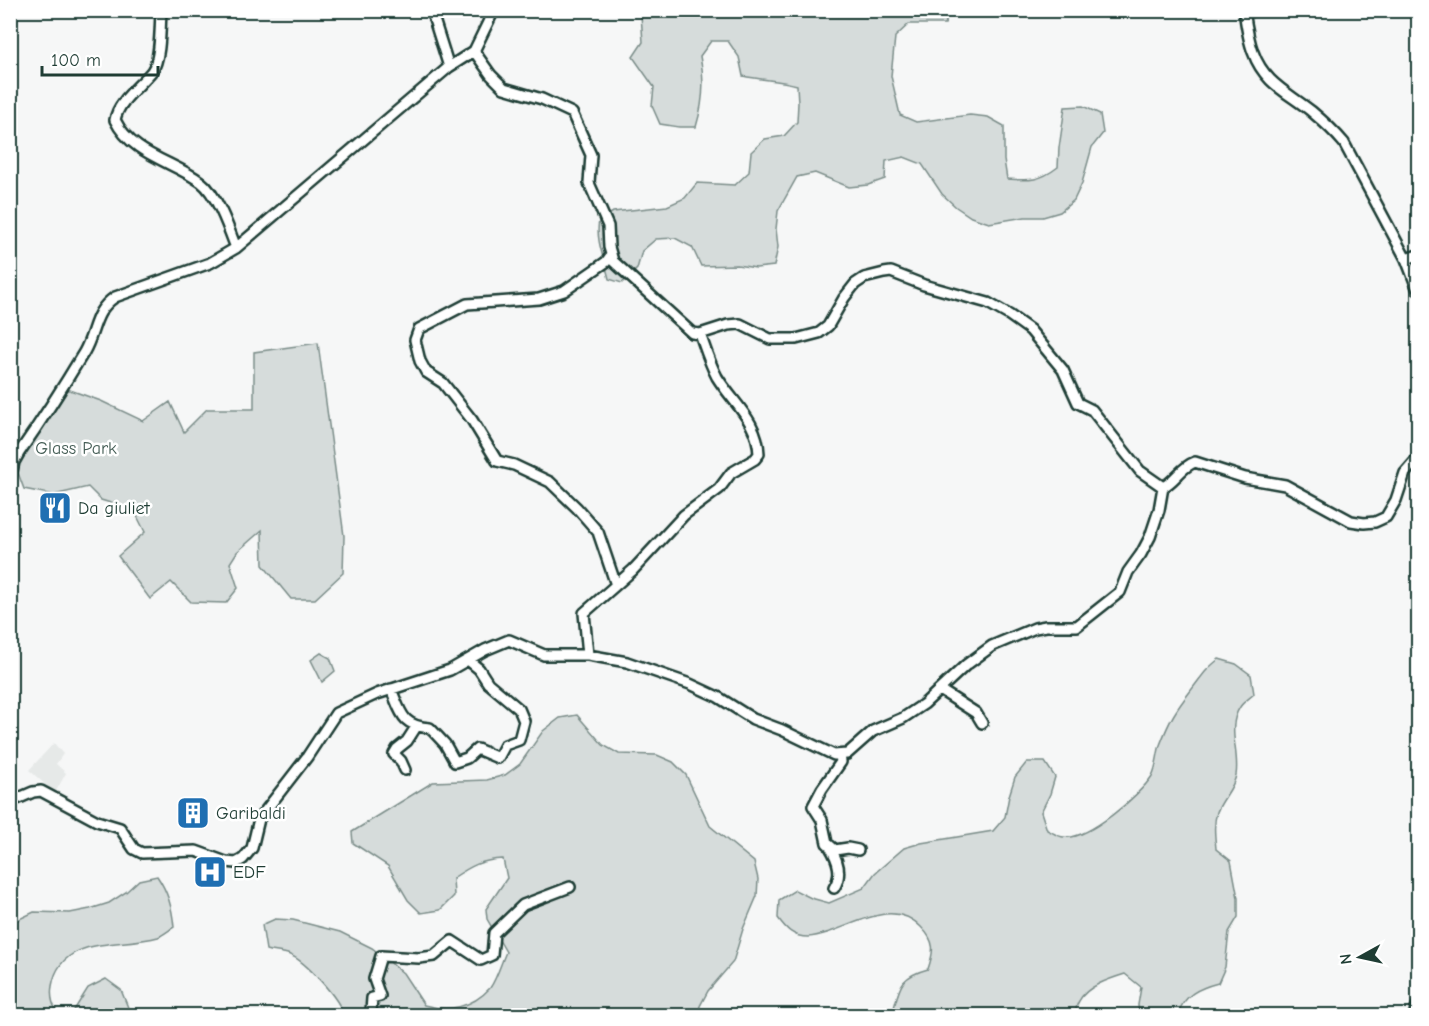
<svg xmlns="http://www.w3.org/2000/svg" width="1429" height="1026" font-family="'Comic Neue',sans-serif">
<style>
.built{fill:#e6e9e8}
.green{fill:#d6dcdb;stroke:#7a8c88;stroke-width:1.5}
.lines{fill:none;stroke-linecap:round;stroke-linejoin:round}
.minor-casing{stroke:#1f3d34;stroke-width:14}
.minor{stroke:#fff;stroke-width:9}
.labels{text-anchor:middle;stroke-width:5;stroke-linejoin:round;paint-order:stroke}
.park-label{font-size:18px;fill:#445d55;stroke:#fff}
.poi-label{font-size:18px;fill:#1f3d34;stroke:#fff;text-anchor:start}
</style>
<rect width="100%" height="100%" fill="#f6f7f7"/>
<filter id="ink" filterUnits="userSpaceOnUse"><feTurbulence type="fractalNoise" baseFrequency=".0167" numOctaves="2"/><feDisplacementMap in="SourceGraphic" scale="12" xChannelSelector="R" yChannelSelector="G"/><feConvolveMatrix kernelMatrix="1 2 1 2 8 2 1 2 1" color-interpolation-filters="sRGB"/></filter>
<g filter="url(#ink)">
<path class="built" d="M54 743 63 754 56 764 66 773 55 793 29 770Z
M203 863 221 873 217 881 199 871Z"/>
<path class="green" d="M701 10 950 11 945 24H909L895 37 891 76 900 115 916 122 970 115 988 117 1004 126V160L1007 179C1030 181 1040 181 1058 167L1059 148 1065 107 1083 106 1100 114 1103 133 1092 147 1082 183 1074 200 1060 212 1043 217H1025L989 223 971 217 956 207 942 194 922 164 904 157 886 161 885 179 868 185 849 187 815 173 797 177 778 211 776 229 778 247 774 266 756 268 737 265 701 266 692 247 675 238 656 239 642 251 637 269 622 283 609 279C605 261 595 239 599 221L613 212 667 206 685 198 697 183 735 185 749 172 751 152 765 139 784 136 797 122 798 103 797 85C779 80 761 80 743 76L739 57 728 41H711L700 56C705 79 703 104 696 127H679L660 124 652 106 654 87 633 57 643 42 641 15 645 11H681L685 14Z
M318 343 344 536 343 573 315 599H291L263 565 262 530 237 552 230 563 238 588 226 603 191 602 171 582 150 599 118 556 145 532 134 510 101 500 88 487 54 495 24 489 18 473V458L67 389 101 401 143 421 170 402 184 432 207 409H254V352Z
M321 653 330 658 335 671 322 682 311 660Z
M1219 659 1236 664 1251 675 1254 694C1250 698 1243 702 1240 707 1226 728 1240 752 1236 775 1234 788 1222 799 1217 812 1213 824 1215 837 1216 849L1231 861 1238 898V917L1229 932 1225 967 1218 983C1199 988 1183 995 1178 1015H1139L1138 1005 1141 987 1125 974C1109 979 1087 986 1079 1001 1076 1005 1076 1011 1075 1015H892C900 988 898 977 928 969 934 951 936 942 921 927 888 893 844 935 808 937 793 937 786 929 778 918L779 900 795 890 811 898 829 903 864 888 875 873 904 848 921 843 993 831 1005 817 1009 796 1015 777 1027 762H1045L1055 777 1050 794 1041 812 1047 830C1052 832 1058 837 1064 837 1087 841 1140 795 1152 776 1157 767 1157 754 1160 745 1170 719 1175 711 1192 689 1203 675 1204 671 1219 659Z
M577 715 603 745 619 754 657 755 673 762 686 775 710 826 754 862 758 879 757 896 743 929 733 962 708 991 700 1006 698 1015H343C341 1000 305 961 290 955 283 952 273 952 266 950L262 925 275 919 293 920 340 932 372 948 403 973 424 1005C448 1012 472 1008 490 988 497 978 501 963 506 952L487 919 486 909 507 878 503 859C481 860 471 866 453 878L454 896 440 910 421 913 408 900 388 866 353 843 352 832 433 782 487 780 505 775 520 764 543 731 560 718Z
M157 876C168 892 172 907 174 927 169 930 163 935 158 937 120 948 61 934 52 986 50 997 53 1008 60 1015H11V923L34 912 70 913 90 909 109 903 126 892 139 880Z
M106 979 121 990 131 1015H71L88 988Z"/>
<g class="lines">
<g class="minor-casing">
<path id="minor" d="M161 10C160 26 161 59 152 71 140 86 118 101 115 120 132 155 173 161 201 182 217 194 229 229 236 248
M431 10 449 67
M1244 10C1246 24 1248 39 1253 52 1264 83 1287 92 1311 111 1323 121 1334 131 1344 143L1406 259 1418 290
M474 51 491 75 504 88 542 99 572 113 591 155 589 183 608 226 609 247 613 261 692 333 700 334 728 325 740 324 770 339H796L819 333 828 326 844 298 855 284 864 278 884 273 891 272 924 285 988 303 1009 315 1030 330 1063 370 1078 403 1092 410 1140 471 1163 487C1175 481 1181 467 1195 462L1245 478 1285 485 1351 521 1364 523 1375 522 1386 517 1396 500 1405 473 1418 458
M611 255 606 262 564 291 539 299 467 304 419 329 415 340 420 361 426 372 443 383 472 420 497 461 514 465 550 482 577 508 598 532 616 585
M1406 259 1418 255
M10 481 14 462 19 453C42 420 63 387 84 352 96 331 93 312 115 297L210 263 236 248 449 67 474 51 494 10
M588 655 584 613 633 570 684 515 719 489 731 473 755 459 759 454C758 421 733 403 717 377 710 364 705 348 700 334
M391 689C401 712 401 726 430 728L445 744 455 762 467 758 477 749 498 758 505 745 519 740 524 721 519 709 488 683 479 669 468 660
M940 690 976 713 982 723
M840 755 841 762 822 789 813 806 822 820 827 843 835 850 848 848 858 850
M405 770 401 761 394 754 397 749 407 741 416 727
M10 802 33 792 41 791 97 821 120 828 134 849 142 853 196 851 226 862 236 863 243 859 252 848 259 819 307 757 336 713 377 694 450 670 485 650 509 640 544 655H588L627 662 690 684 718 697 753 719 782 730 834 755 847 754 873 731 903 718 924 704 966 665 992 646 1035 628 1046 626H1077L1120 592 1128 572 1141 554 1150 537 1159 510 1163 487
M830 847C838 860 843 874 834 888
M368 1016 371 1011 372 998 380 996 374 979 381 956 419 958 434 956 452 941 481 960 492 955 494 933 523 905 570 887
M1414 1016 1418 1004"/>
</g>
<use href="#minor" class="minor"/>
</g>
</g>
<defs>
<g id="restaurant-square" transform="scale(1.725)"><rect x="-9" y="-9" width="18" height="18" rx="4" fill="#1f6fb2" stroke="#fff"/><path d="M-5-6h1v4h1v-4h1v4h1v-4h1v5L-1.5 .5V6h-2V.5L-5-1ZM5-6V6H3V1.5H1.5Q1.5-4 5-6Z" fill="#fff"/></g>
<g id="building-square" transform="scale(1.725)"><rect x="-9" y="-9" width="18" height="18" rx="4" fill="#1f6fb2" stroke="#fff"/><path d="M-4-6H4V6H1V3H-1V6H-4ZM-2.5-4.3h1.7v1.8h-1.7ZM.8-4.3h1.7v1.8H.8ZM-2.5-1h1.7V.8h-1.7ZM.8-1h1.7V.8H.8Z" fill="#fff"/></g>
<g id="hospital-square" transform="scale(1.725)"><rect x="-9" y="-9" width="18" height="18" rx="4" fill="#1f6fb2" stroke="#fff"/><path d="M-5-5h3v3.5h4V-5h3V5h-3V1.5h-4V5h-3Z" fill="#fff"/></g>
</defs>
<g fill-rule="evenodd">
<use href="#restaurant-square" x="55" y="508"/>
<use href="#building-square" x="193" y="813"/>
<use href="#hospital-square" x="210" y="872"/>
</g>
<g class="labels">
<g class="park-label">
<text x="76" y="454">Glass Park</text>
</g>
<g class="poi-label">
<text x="78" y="514">Da giuliet</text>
<text x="216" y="819">Garibaldi</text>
<text x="233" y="878">EDF</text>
</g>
</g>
<rect width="1429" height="1026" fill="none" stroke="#fff" stroke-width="36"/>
<rect x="18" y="18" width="1393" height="990" fill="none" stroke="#1f3d34" stroke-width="2" filter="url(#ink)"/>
<g transform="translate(1360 957) rotate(262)" stroke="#ffffff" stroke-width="4.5" paint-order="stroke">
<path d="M0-4.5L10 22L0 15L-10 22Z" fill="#1f3d34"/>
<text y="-9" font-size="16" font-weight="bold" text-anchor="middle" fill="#1f3d34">N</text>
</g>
<path d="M42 66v9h116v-9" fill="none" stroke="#1f3d34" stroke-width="3"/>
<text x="51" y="66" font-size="18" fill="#1f3d34" stroke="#ffffff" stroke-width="4.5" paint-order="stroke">100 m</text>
</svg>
